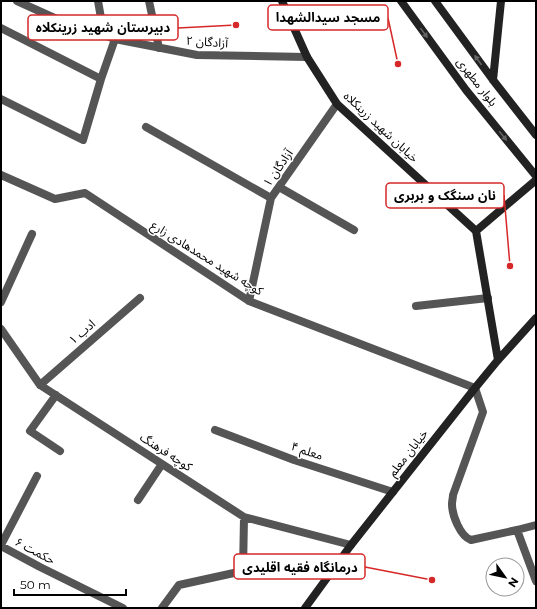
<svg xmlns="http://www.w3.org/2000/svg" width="537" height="609" font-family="Montserrat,'Noto Sans Arabic',sans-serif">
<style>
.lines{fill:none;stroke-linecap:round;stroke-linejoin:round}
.street{stroke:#555;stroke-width:8}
.secondary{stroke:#222;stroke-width:8}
.oneway{fill:#646464}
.labels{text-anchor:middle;stroke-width:3;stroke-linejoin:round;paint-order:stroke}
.street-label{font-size:12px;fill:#000;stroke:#fff}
.leader{fill:none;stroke:#d62828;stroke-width:1.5}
.callout-dot{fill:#d62828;stroke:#fff;stroke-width:1.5}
.callout{fill:#fff;stroke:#d62828;stroke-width:1.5}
.callout-label{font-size:13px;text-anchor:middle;font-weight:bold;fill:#000}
</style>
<rect width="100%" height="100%" fill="#fff"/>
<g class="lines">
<path class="street" d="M17 1 59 20 115 39 197 55 307 57
M98 1 104 35
M149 1 159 48
M1 28 101 79 83 140 1 99
M101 79 115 39
M146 127 271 198
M1 175 55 199 85 193 249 301 475 388 483 412 453 495C453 498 452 501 452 504 452 515 460 536 471 540L517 530 536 525
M279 187 354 230
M249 301 271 198 337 104
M1 302 32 234
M416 306 488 298
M1 329 40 385 244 517 351 545
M40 385 140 298
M56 395 30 431 60 451
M215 430 294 460 393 492
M138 500 162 464
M517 530 536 581
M1 545 37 476
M1 546 40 567 123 608
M162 608 179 585 243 571 244 517"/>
<path class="secondary" d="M282 1 307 57 337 104 476 231 498 360
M401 1 466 90 536 176
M435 1 493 80 536 135
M493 80 501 1
M476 231 536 180
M305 608 351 545 475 388 498 360 536 318"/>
</g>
<defs><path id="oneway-solid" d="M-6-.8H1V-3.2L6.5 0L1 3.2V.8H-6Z"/></defs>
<g class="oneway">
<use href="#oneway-solid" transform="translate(424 33) rotate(54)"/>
<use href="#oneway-solid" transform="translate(478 60) rotate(-126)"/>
<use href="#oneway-solid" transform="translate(503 136) rotate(51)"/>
</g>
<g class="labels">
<g class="street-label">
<text transform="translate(207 42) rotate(4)" y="4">آزادگان ۲</text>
<text transform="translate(477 82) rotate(52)" y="4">بلوار مطهری</text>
<text transform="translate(381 127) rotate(43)" y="4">خیابان شهید زرینکلاه</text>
<text transform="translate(278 168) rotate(-55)" y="4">آزادگان ۱</text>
<text transform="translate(207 258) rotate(32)" y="4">کوچه شهید محمدهادی زارع</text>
<text transform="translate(82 332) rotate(-41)" y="4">ادب ۱</text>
<text transform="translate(307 451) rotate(19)" y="4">معلم ۴</text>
<text transform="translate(166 452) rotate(33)" y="4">کوچه فرهنگ</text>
<text transform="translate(408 453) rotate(-52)" y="4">خیابان معلم</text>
<text transform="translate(35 551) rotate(28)" y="4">حکمت ۶</text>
</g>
</g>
<path class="leader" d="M398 64L388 18M236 25L178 28M510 266L504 195M432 580L365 567"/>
<g class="callout-dot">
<circle cx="398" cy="64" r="4"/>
<circle cx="236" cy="25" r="4"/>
<circle cx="510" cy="266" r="4"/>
<circle cx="432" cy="580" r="4"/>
</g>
<g class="callout">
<rect x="268" y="5" width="120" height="25" rx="4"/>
<rect x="28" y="15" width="150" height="25" rx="4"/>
<rect x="386" y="183" width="118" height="25" rx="4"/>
<rect x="234" y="554" width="131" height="25" rx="4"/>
</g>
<g class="callout-label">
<text x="328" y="22">مسجد سیدالشهدا</text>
<text x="103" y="32">دبیرستان شهید زرینکلاه</text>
<text x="445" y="200">نان سنگک و بربری</text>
<text x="300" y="572">درمانگاه فقیه اقلیدی</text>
</g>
<rect width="537" height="609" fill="none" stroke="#000000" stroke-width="4"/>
<g transform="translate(505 577) rotate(123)"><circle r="19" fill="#ffffff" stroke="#999999"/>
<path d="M0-3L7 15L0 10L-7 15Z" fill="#000000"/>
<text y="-6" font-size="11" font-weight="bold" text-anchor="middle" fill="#000000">N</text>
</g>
<path d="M14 589v6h112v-6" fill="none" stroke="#000000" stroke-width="2"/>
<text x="20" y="589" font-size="12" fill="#000000" stroke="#ffffff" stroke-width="3" paint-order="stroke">50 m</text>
</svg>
